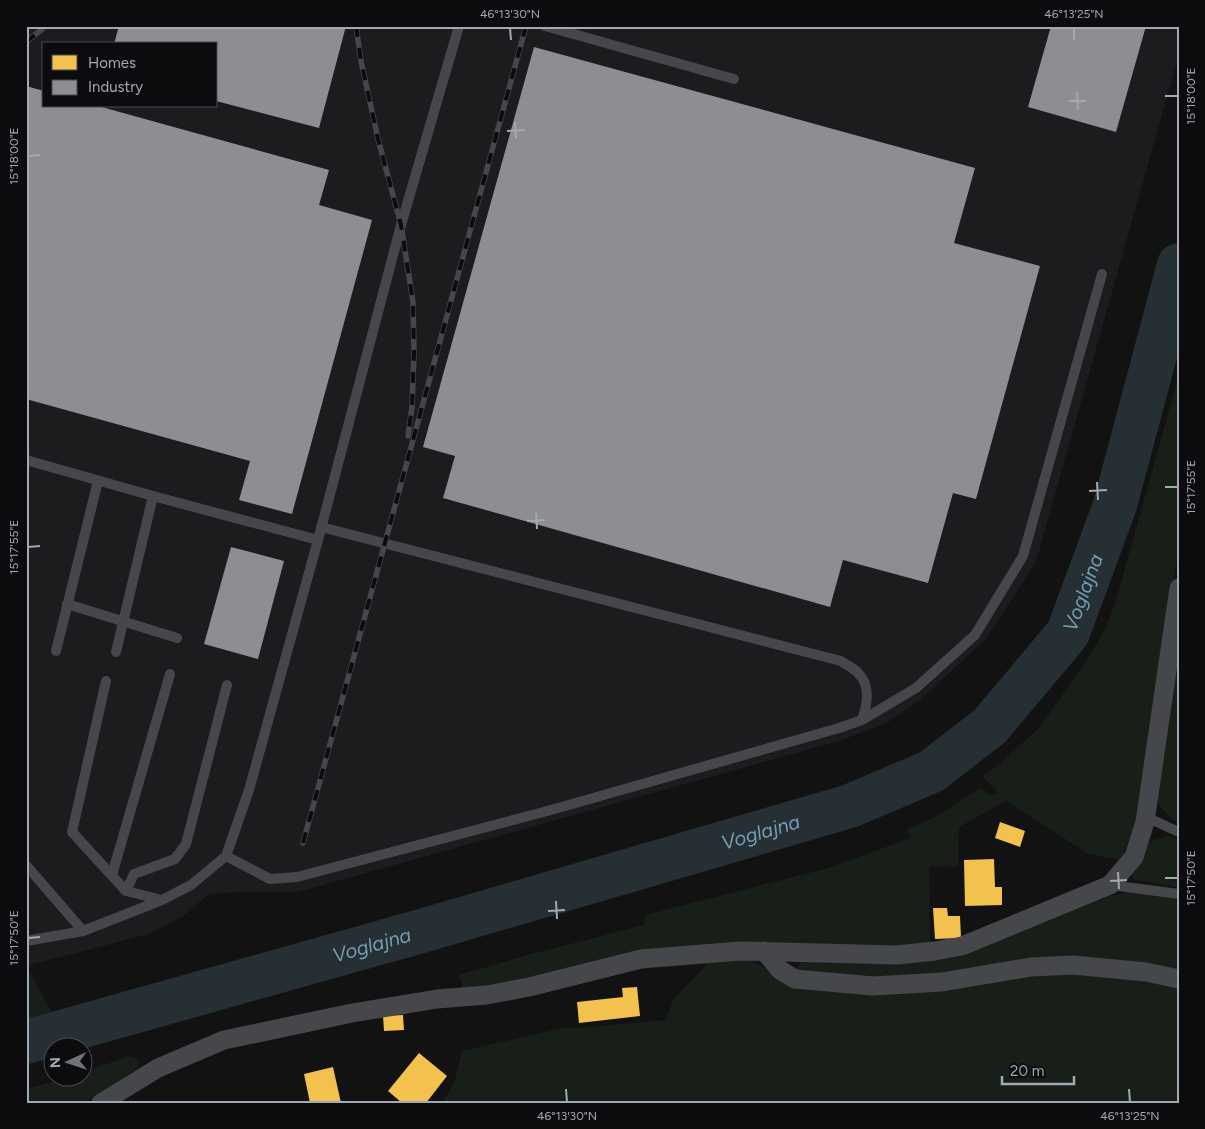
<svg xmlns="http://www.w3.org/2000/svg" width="1205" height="1129" font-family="Figtree,sans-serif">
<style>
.built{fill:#1c1c1e;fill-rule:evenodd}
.green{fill:#181f18}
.homes{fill:#f2c14e}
.industry{fill:#8d8d92}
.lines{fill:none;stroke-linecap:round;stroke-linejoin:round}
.river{stroke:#252f34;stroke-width:44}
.service{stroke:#46474b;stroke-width:10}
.minor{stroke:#46474b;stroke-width:19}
.rail-casing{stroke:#46474a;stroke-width:5.5}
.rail{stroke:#0c0c0e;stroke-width:4;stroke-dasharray:11;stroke-linecap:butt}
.ticks{fill:none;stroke:#a1a9b4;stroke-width:2}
.labels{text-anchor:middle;stroke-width:5;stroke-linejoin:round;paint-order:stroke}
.water-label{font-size:20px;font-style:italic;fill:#759db3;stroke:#0c0c0e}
.neatline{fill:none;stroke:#a1a9b4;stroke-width:2}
.ticks-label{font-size:12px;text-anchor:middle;fill:#a1a9b4}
</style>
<rect width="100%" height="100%" fill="#121212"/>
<path class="built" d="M26 26H1179V54L1036 562 985 640 921 699 887 723 839 741 298 892H241L209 894 183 916 149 934 26 966ZM44 44H216V106H44Z"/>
<path class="green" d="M1179 375V553L1171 591 1141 798 1133 833 1121 860 1089 854 1006 801 959 827 958 866 929 867 930 948 739 946 464 993 459 975 531 954 644 925 645 915 825 869 911 838 907 829 934 818 979 788 992 796 997 792 982 776 996 767 1039 728 1089 657 1106 627 1115 604Z
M1179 633V823L1170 818 1157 802Z
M1168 836 1179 840V888L1133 879 1130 871 1147 842Z
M1126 893 1179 899V974L986 969 874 982 798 973 797 968 801 962 934 960 963 956 1110 896Z
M746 958 791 982 1074 969 1179 984V1103H442L454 1083 462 1051 566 1027 578 1028 666 1020 673 1000 711 960Z
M31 973 52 1014 26 1021V974Z
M131 1056 138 1059 137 1069 84 1103H26V1089L70 1077 82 1076 83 1072Z"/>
<path class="homes" d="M1000 822 1025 831 1020 847 995 838Z
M994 859 995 887H1002V905L965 906 964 860Z
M933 908H947L948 916H960L961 938 935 939Z
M637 987 640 1016 579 1023 577 1002 623 997 622 988Z
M403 1015 404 1030 384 1031 383 1016Z
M419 1053 447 1076 426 1103H402L388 1091Z
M333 1067 341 1103H310L304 1074Z"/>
<path class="industry" d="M119 26H346L319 128 216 101V44H114Z
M1051 26H1146L1116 132 1028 107Z
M534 47 975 168 954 243 1040 266 976 499 953 493 928 583 843 560 830 607 443 498 455 456 423 447Z
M26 86 44 91V106H98L329 170 319 205 372 220 292 514 239 500 250 461 26 399Z
M231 547 284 561 258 659 204 644Z"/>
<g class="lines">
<path class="river" id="s1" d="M26 1042 418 932 850 806 932 771 990 726 1068 633 1115 505 1179 265"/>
<path class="service" d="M545 26 734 79
M26 460 153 496 318 540
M321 527 841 661C846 665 854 668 858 673 871 685 867 706 862 720
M67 604 177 638
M56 651 98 481
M116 652 153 496
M106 681 72 832 126 891 162 900
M1146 817 1179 832
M226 856 270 879 297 877 551 810 839 728 862 720 916 688 975 635 1023 556 1102 274
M26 865 83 931
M112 875 170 674
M1110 885 1179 894
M126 891 134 874 175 859 186 844 227 685
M26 941 83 931 162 900 191 885 226 856 249 790 318 540 401 225 459 26"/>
<path class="minor" d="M764 951 780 970 795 979 873 986 942 982 1031 967 1073 965 1146 972 1179 979
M101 1103 158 1068 224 1040 352 1013 437 999 487 995 529 987 641 959 740 951 897 955 935 951 962 946 1110 885 1134 857 1145 822 1179 588"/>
<g class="rail-casing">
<path id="rail" d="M356 26 361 61 378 139 401 225 413 302 414 353 412 407 408 436
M26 42 46 26
M303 843 526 26"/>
</g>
<use href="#rail" class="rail"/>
</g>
<path class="ticks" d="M510 28 511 40M1074 28V40M1077 92 1078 110M1165 96H1178M1069 101H1086M515 122 516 139M507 131 525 130M28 156 40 155M1097 482 1098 500M1165 487H1178M1089 491 1107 490M536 512 537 529M527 521 545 520M28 547 40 546M1118 872 1119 889M1165 878H1178M1110 881 1127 880M556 901 557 919M548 911 565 910M28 938 40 937M566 1089 567 1102M1129 1089 1130 1102"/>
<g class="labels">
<g class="water-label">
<text dy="7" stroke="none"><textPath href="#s1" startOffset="1184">Voglajna</textPath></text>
<text dy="7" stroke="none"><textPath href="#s1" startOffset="764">Voglajna</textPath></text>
<text dy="7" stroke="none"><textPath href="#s1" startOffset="359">Voglajna</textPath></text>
</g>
</g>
<rect width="1205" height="1129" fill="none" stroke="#0c0c0e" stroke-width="55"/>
<rect x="42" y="42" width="175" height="65" fill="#0c0c0e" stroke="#484b50"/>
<rect x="52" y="55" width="25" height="15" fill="#f2c14e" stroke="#484b50"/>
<text x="88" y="68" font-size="15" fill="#a1a9b4">Homes</text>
<rect x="52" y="80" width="25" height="15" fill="#8d8d92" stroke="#484b50"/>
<text x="88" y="92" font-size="15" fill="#a1a9b4">Industry</text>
<g transform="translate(68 1062) rotate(267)"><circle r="24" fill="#0c0c0e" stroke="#484b50"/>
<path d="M0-4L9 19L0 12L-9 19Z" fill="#6f747b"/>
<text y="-8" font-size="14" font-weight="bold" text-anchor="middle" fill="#a1a9b4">N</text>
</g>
<path d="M1002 1076v8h72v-8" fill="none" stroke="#a1a9b4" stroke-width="2.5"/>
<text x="1010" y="1076" font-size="15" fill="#a1a9b4" stroke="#0c0c0e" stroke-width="4" paint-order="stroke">20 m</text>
<rect x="28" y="28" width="1150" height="1074" class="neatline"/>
<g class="ticks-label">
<text x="510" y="18">46°13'30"N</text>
<text x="1074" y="18">46°13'25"N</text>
<text transform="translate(1191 96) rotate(-90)" y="4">15°18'00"E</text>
<text transform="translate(14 156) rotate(-90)" y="4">15°18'00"E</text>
<text transform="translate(1191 487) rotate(-90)" y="4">15°17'55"E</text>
<text transform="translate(14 547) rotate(-90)" y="4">15°17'55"E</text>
<text transform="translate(1191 878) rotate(-90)" y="4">15°17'50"E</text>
<text transform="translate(14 938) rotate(-90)" y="4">15°17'50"E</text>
<text x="567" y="1120">46°13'30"N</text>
<text x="1130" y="1120">46°13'25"N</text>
</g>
</svg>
